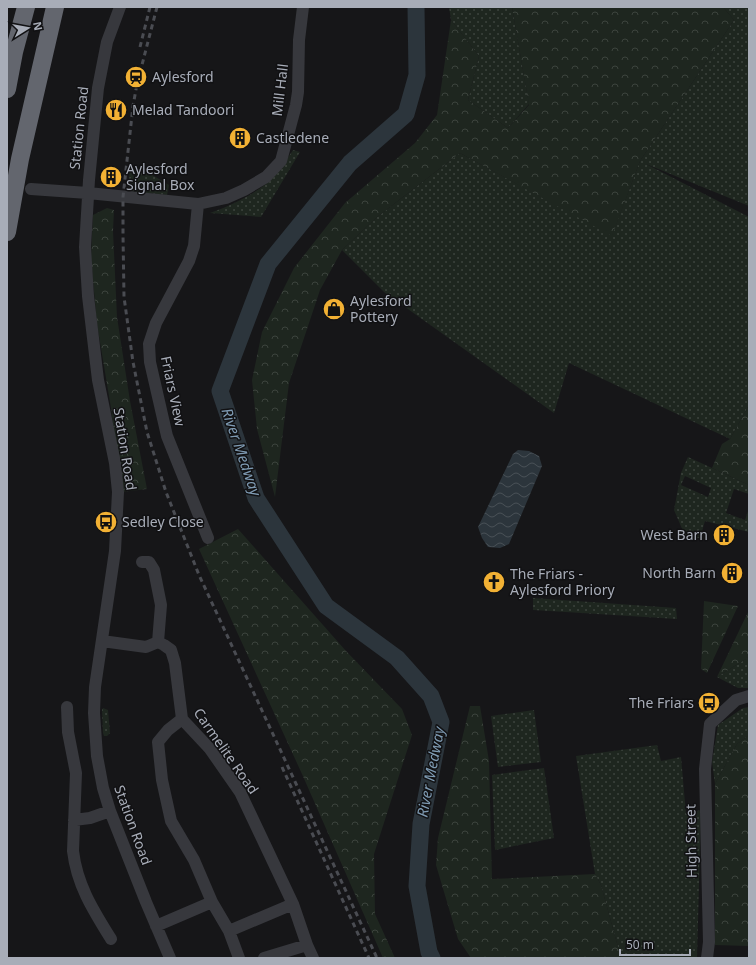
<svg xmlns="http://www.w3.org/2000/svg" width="756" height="965" font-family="'Noto Sans',sans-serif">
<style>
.grass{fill:url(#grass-dots);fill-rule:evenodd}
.forest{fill:url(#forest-crowns)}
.water{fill:url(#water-waves)}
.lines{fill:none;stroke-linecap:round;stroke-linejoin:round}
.river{stroke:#2c353c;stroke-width:17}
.minor{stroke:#37383d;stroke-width:12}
.highway{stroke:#63666e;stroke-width:18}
.rail{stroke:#4a4c52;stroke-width:3;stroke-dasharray:5 4;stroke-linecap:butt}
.labels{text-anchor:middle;stroke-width:3;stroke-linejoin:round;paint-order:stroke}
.poi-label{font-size:14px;fill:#a8adb8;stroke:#111113;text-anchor:start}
.street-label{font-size:14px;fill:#a8adb8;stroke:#111113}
.water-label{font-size:15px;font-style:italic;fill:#7f9bb3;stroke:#111113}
</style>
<defs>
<pattern id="grass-dots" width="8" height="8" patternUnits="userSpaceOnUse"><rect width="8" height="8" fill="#1e261f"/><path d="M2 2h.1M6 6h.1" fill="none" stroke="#3c433d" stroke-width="1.8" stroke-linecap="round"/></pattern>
<pattern id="forest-crowns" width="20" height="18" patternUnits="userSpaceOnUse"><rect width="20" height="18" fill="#1e261f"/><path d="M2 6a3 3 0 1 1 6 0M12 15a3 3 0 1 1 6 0" fill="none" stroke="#3c433d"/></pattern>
<pattern id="water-waves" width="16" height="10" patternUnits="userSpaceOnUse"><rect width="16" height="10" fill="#2c353c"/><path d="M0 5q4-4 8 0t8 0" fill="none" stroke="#485056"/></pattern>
</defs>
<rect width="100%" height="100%" fill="#161618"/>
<path class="grass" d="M449 7H512L529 104 508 128 468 100 479 56 451 20Z
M723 7H749V206L646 164 749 217V405L730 439 569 363 554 413 384 292 342 250 377 217 460 153 612 235 640 161 734 20Z
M293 150 300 152 261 217 210 213C230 206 249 197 266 184 277 175 285 162 293 150Z
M130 167H139L169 185 167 195 128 191Z
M688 457 749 485V494L734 489 726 513 745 520 749 508V532L705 521 700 538H686L674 510 681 473ZM685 476 711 488 708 497 681 485Z
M533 598 676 608 677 619 533 610Z
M749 657V688H738L717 677Z
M749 707V735L737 744 715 784 712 762 718 725 743 708Z
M103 708 108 710 110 733 107 736H104L103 733 102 710Z
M534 710 541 762 498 767 491 716Z
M657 745 661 761 681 757 686 814 701 810 697 958H621L601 885 595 874 576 756Z
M544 768 554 838 495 850 492 775Z"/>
<path class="forest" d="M512 7H723L734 20 640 161 612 236 460 153 377 217 342 250 320 290 289 383 275 497 257 429 252 380 262 332 294 268 345 203 415 143 437 115 451 20 479 56 468 100 508 128 529 105Z
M107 208 114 210 113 231 117 317 130 401 147 489 121 492 111 408 97 324 91 258 93 215Z
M749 405V485L712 468 722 444 730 439Z
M238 529 346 651 402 709 412 735 374 854 375 914 395 958H383L302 774 199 549Z
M704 601 738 606 707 673 701 669Z
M749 610V657L717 677Z
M470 706H480L489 761 492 879 595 874 601 885 621 958H471L458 939 436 865 438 838Z
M749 735V946L715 945V784L737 744Z"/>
<path class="water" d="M518 450 529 451 539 456 542 466 509 544 500 548 488 547 482 538 478 527 513 454Z"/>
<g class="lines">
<path class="river" d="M416 7 417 75 406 114 350 163 268 264 220 391 256 498 326 606 397 658 431 696 441 722 421 824 417 886 429 952 432 958"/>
<path class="minor" d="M120 7 107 42 98 88 89 180 85 247 88 296 98 380 115 463 118 492 115 551 95 687 94 713 97 756 103 788 110 811 146 902 170 958
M31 189 88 193 198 204 226 198 244 190 266 177 281 161 296 105 298 92 299 40 303 7
M198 204 194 246 189 261 156 323 149 344 150 362 167 436 208 538
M142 562H149L154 570 161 605 158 642
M102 641 146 647 158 642 164 645 171 650 175 663 182 719 210 749 240 792 293 904 307 945 264 958
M67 707 68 732 76 773 73 851C77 885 93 910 111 939
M182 719 168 730 158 742 162 780 171 821 194 860 212 902 229 931 239 958
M74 820 90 818 110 811
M156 926 212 902
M229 931 293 904
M307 945 313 958
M707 958 709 942 705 769 710 724 736 700 749 696"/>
<path class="highway" d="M7 89 14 52 26 7
M7 232 20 159 55 7"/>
<path class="rail" d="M157 7 137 84 133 106 123 197V235L124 297 133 362 147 432 166 492 199 575 377 958
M140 47 150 7
M282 767 369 958"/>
</g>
<defs>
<g id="station-disc" transform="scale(1.15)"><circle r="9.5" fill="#f2b134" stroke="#111113"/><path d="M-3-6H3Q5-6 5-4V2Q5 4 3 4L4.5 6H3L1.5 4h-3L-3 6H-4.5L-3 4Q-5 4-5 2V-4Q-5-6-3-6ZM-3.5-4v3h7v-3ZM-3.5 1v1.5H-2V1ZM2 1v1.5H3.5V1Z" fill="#111"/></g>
<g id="restaurant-disc" transform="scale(1.15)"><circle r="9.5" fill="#f2b134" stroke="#111113"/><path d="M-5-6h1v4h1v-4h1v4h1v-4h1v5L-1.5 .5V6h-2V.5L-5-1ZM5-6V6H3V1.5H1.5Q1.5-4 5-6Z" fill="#111"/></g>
<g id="building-disc" transform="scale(1.15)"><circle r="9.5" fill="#f2b134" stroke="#111113"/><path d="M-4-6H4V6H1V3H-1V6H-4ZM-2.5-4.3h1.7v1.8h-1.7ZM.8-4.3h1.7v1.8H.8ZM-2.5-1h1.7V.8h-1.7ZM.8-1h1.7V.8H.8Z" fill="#111"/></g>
<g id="shop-disc" transform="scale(1.15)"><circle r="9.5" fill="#f2b134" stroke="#111113"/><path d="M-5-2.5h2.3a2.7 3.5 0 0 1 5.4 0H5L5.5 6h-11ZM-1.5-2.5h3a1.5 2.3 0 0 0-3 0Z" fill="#111"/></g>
<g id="bus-disc" transform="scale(1.15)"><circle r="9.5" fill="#f2b134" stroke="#111113"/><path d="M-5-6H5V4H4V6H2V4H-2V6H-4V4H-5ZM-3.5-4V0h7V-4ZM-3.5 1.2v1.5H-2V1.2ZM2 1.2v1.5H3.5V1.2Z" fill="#111"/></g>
<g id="church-disc" transform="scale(1.15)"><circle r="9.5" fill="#f2b134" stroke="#111113"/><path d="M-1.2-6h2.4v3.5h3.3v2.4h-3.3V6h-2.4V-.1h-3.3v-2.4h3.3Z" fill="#111"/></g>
</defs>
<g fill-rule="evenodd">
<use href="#station-disc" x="136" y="77"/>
<use href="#restaurant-disc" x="116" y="110"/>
<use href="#building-disc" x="240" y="138"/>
<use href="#building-disc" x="111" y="177"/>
<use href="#shop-disc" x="334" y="309"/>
<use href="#bus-disc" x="106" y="522"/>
<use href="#building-disc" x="724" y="535"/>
<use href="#building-disc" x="732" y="573"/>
<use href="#church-disc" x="494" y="582"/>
<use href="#bus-disc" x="709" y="703"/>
</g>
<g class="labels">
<g class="poi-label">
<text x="152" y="82">Aylesford</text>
<text x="132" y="115">Melad Tandoori</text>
<text x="256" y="143">Castledene</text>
<text x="126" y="174">Aylesford<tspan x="126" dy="16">Signal Box</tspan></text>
<text x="350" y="306">Aylesford<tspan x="350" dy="16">Pottery</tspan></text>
<text x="122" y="527">Sedley Close</text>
<text x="708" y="540" text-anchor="end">West Barn</text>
<text x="716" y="578" text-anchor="end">North Barn</text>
<text x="510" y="579">The Friars -<tspan x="510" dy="16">Aylesford Priory</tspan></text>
<text x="694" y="708" text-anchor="end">The Friars</text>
</g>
<g class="street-label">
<text transform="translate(280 90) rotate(-83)" y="5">Mill Hall</text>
<text transform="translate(79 128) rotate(-84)" y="5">Station Road</text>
<text transform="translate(173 391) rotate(78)" y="5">Friars View</text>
<text transform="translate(125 449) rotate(81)" y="5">Station Road</text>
<text transform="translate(226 751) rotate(55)" y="5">Carmelite Road</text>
<text transform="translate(133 825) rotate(70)" y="5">Station Road</text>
<text transform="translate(691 841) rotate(-91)" y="5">High Street</text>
</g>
<g class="water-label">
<text transform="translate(241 452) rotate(71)" y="5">River Medway</text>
<text transform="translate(431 772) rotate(-79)" y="5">River Medway</text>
</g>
</g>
<rect width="756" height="965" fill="none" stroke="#a8adb8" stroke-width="16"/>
<g transform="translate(28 28) rotate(79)" stroke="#111113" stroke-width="3" paint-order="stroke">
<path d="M0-3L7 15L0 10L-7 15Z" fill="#a8adb8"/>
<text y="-6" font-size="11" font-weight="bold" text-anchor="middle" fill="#a8adb8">N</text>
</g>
<path d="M620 949v6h70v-6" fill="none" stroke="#a8adb8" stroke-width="2"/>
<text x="626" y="949" font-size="12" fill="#a8adb8" stroke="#111113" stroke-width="3" paint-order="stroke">50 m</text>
</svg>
